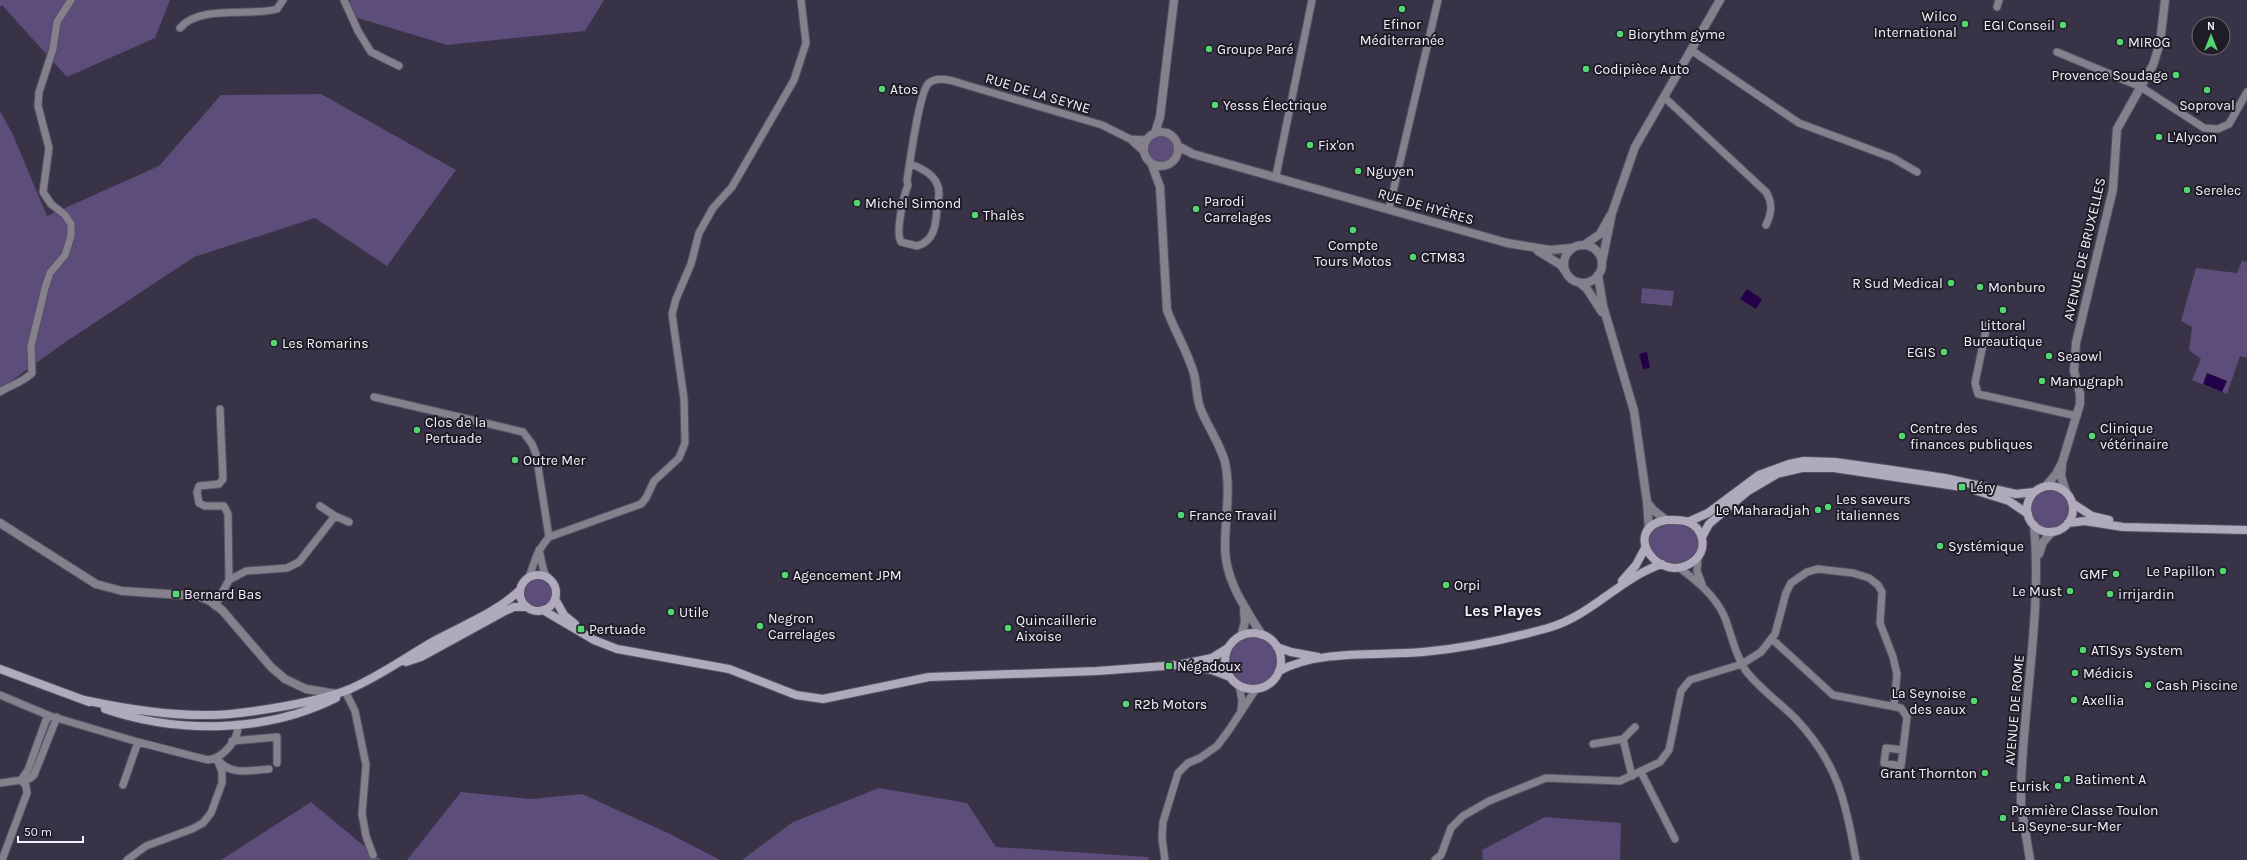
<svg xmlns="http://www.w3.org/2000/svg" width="2247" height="860" font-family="Karla,sans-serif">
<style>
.green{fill:#5c4d7a}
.water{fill:#240049}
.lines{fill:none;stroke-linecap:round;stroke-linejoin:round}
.minor-casing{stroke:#575165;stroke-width:9}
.tertiary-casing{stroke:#575165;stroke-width:10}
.secondary-casing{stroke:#575165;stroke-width:10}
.minor{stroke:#84818c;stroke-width:7}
.tertiary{stroke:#84818c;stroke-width:8}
.secondary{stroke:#afabbc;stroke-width:8}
.poi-dot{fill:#54d672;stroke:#1f1c26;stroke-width:1.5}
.labels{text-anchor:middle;stroke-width:4;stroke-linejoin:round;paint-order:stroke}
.poi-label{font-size:14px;fill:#f4f0fe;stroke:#1f1c26;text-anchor:start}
.street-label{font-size:14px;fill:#f4f0fe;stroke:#1f1c26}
.quarter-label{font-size:16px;font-weight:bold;fill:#f4f0fe;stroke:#1f1c26}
</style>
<rect width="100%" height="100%" fill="#393348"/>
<path class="green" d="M0 0H170L155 38 67 77 2 5 0 7Z
M350 0H604L585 31 447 45 348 15Z
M321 94 456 170 387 266 315 218 194 257 64 343 0 389V111L13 135 47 216 159 166 221 95Z
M1144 149a17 17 0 1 1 34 0a17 17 0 1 1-34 0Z
M2242 261 2247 262V358L2240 356 2227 394 2192 380 2201 359 2189 350 2192 327 2181 321 2196 268 2237 273Z
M1642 288 1674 291 1672 306 1641 303Z
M2027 509a23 23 0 1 1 46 0a23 23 0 1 1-46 0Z
M1659 521 1695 526 1702 548 1686 566 1655 561 1646 540Z
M520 593a18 18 0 1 1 36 0a18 18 0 1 1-36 0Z
M1225 661a28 28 0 1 1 56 0a28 28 0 1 1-56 0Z
M879 788 967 803 996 847 1148 857 1149 860H742L793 822Z
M461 792 531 799 582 794 668 833 720 860H407Z
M311 802 381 860H221Z
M1545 817 1621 823 1620 860H1483L1482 850Z"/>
<path class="water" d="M1747 289 1762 299 1756 309 1740 299Z
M1647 352 1650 368 1643 369 1639 354Z
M2207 373 2227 381 2222 392 2203 384Z"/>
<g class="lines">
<g class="minor-casing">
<path id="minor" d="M344 0 358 31 371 52 399 66
M1997 7 1999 0
M180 28C200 4 250 17 277 9L283 0
M1691 50 1799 123 1893 158 1917 172
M2057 52 2141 87 2204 128 2218 129 2229 124 2247 92
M1664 97 1766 192C1773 203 1772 213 1766 225
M1143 151 1130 139 1146 140
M910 164C920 167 933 174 937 184 941 191 938 201 937 208 936 224 935 241 917 246L901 242C895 232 904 195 908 185L907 180C910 163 919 91 929 83 939 75 956 82 966 85L1102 125 1130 139
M1276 176 1312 0
M1389 209 1438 0
M1987 325 1975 383 1978 394 2077 416
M0 392C10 385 24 382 32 373L31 346 45 288 50 273 65 255 71 236V224L65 215 51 204 43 192 49 148 38 106 39 92 53 49 57 22 71 0
M374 397 523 432 532 444 536 454 549 537
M320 506 335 516 349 522
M539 550 544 572 548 578
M1698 557 1697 571 1702 584
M1678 567C1696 580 1716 596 1725 618 1732 636 1735 655 1746 671 1760 689 1779 702 1795 718 1837 762 1846 801 1856 860
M529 577C536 559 535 554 549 537L641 504 646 498 654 481 679 458 685 443 684 399 672 314 676 299 691 264 699 233 713 208 732 187 794 80 806 43 801 0
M229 580 246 571 287 568 299 562 335 516
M215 606 229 580 228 514 224 506H205L199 503 197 492 199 486 219 484 223 479 220 409
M1772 639 1833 695 1901 708 1907 717 1901 766 1884 763 1886 748 1903 750
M1239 685 1242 701 1241 711
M346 693 355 711 366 765 362 814 366 836 373 855
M0 695 50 716
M1623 739 1632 776
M232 741 277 737V763
M1593 744 1623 739 1635 727
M220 762C233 776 252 770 269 769
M1641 772 1675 839
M21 780 28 770 46 720 50 716 138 742 208 760C223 758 239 740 238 724
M0 783 29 779 34 775 57 717
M123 785 138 742
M2 860 27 793 26 786 21 780
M127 860 146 846 192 829 203 823 211 813 222 783V772L217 759
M1165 860 1162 838 1163 822 1178 773 1188 763 1200 758 1217 746 1229 730 1256 689
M1435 860 1441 855 1451 828 1463 816 1489 801 1546 778 1620 781 1660 762 1669 750 1681 691 1690 680 1742 664 1761 652 1775 634 1786 593 1791 583 1807 572 1818 569 1853 573 1869 578 1878 585 1882 592 1880 623 1893 657 1897 674 1894 706"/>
</g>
<g class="tertiary-casing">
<path id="tertiary" d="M1144 149a17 17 0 1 1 34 0a17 17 0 1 1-34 0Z
M1155 133 1160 117 1174 0
M1178 146 1193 154 1507 243 1550 250 1572 248
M1152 165 1160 187 1167 310C1175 332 1188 352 1194 374 1197 386 1196 398 1201 410 1208 427 1220 444 1225 462 1231 490 1225 518 1225 547 1225 580 1245 608 1262 635
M1564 264a19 19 0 1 1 38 0a19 19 0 1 1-38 0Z
M1584 245 1600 234 1610 216
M1538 251 1561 265 1565 271
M1602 262 1612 213 1635 147 1720 0
M1598 275 1603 306 1634 411 1647 502 1649 529
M1580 283 1587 289 1602 312
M2062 466 2061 476 2066 492
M2046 486 2056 474 2062 463 2080 404V394L2074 371 2076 343 2113 189 2117 129 2153 65 2160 43 2165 0
M1647 502 1653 510 1666 520
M0 523 96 584 122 591 198 596 210 601 222 610 271 667 285 679 306 689 337 694
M2039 554 2043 542 2053 531
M1241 636 1245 622 1244 610
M2030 860 2021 805V785C2024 698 2042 612 2034 525"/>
</g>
<g class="secondary-casing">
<path id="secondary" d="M2027 509a23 23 0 1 1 46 0a23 23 0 1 1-46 0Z
M1977 491 2009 501 2028 514
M2072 503 2092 516 2109 520
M1666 520C1674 520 1681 519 1688 522 1703 528 1708 548 1695 560 1661 589 1618 529 1666 520Z
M1688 522 1708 513 1759 475 1789 464 1804 461 1835 462 1892 470 1945 478 2016 494 2034 492
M2068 523 2085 521 2123 527 2247 530
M1702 537 1709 524 1748 491 1777 474 1802 468H1834L1962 487
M520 593a18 18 0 1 1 36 0a18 18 0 1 1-36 0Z
M1622 581 1636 565 1645 548
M555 599 564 615 575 624
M543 610 594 640 617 649 729 669 796 695 823 699 929 677 1097 671 1178 665 1212 658 1228 648
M1225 661a28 28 0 1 1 56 0a28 28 0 1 1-56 0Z
M1277 647 1291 652 1318 657
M406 662 421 657 505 611 514 607H527
M1187 666 1212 670 1230 677
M0 669 89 702
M1279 671C1320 649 1378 656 1423 652 1465 648 1508 639 1548 628 1591 616 1620 578 1662 564
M84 700C126 709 168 716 211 715 234 715 257 711 280 707 303 703 328 698 350 689 380 676 406 657 434 641 463 625 496 613 520 590
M105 709C178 734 266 733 336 698"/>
</g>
<use href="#minor" class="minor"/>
<use href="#tertiary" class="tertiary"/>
<use href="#secondary" class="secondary"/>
</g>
<g class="poi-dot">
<circle cx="1402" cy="9" r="4"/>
<circle cx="1965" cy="24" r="4"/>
<circle cx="2063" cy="25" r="4"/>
<circle cx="1620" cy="34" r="4"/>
<circle cx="2120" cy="42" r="4"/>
<circle cx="1209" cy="49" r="4"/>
<circle cx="1586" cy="69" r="4"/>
<circle cx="2176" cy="75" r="4"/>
<circle cx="882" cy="89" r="4"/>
<circle cx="2207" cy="90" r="4"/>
<circle cx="1215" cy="105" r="4"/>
<circle cx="2159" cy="137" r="4"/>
<circle cx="1310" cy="145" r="4"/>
<circle cx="1358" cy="171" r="4"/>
<circle cx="2187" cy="190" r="4"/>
<circle cx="857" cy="203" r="4"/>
<circle cx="1196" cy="209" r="4"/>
<circle cx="975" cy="215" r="4"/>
<circle cx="1353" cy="230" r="4"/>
<circle cx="1413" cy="257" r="4"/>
<circle cx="1951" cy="283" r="4"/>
<circle cx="1980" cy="287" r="4"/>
<circle cx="2003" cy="310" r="4"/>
<circle cx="274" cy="343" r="4"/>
<circle cx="1944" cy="352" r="4"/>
<circle cx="2049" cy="356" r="4"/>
<circle cx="2042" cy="381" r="4"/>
<circle cx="417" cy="430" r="4"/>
<circle cx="1902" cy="436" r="4"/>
<circle cx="2092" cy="436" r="4"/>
<circle cx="515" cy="460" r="4"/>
<rect x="1958" y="483" width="8" height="8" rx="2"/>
<circle cx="1828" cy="507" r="4"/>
<circle cx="1818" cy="510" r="4"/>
<circle cx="1181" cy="515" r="4"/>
<circle cx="1940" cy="546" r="4"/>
<circle cx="2223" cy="571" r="4"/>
<circle cx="2116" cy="574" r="4"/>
<circle cx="785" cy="575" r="4"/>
<circle cx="1446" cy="585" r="4"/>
<circle cx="2070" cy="591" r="4"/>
<rect x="172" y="590" width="8" height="8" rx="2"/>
<circle cx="2110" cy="594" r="4"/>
<circle cx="671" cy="612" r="4"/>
<circle cx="760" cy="626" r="4"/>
<circle cx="1008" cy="628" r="4"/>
<rect x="577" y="625" width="8" height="8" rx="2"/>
<circle cx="2083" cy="650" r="4"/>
<rect x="1165" y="662" width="8" height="8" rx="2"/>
<circle cx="2075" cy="673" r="4"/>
<circle cx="2148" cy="685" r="4"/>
<circle cx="2074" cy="700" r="4"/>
<circle cx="1974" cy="701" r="4"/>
<circle cx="1126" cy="704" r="4"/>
<circle cx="1985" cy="773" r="4"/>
<circle cx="2067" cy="779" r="4"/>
<circle cx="2058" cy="786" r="4"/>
<circle cx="2003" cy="818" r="4"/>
</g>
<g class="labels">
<g class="poi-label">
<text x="1957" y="21" text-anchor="end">Wilco<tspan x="1957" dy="16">International</tspan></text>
<text x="1402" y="29" text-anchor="middle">Efinor<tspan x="1402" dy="16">Méditerranée</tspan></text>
<text x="2055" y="30" text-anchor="end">EGI Conseil</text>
<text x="1628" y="39">Biorythm gyme</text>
<text x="2128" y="47">MIROG</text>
<text x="1217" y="54">Groupe Paré</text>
<text x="1594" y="74">Codipièce Auto</text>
<text x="2168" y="80" text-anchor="end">Provence Soudage</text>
<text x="890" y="94">Atos</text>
<text x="1223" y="110">Yesss Électrique</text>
<text x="2207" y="110" text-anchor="middle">Soproval</text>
<text x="2167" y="142">L'Alycon</text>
<text x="1318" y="150">Fix'on</text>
<text x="1366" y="176">Nguyen</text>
<text x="2195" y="195">Serelec</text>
<text x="1204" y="206">Parodi<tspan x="1204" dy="16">Carrelages</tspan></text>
<text x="865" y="208">Michel Simond</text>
<text x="983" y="220">Thalès</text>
<text x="1353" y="250" text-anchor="middle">Compte<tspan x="1353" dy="16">Tours Motos</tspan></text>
<text x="1421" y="262">CTM83</text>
<text x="1943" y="288" text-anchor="end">R Sud Medical</text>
<text x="1988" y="292">Monburo</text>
<text x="2003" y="330" text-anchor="middle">Littoral<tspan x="2003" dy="16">Bureautique</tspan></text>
<text x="282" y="348">Les Romarins</text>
<text x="1936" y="357" text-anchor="end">EGIS</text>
<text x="2057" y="361">Seaowl</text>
<text x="2050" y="386">Manugraph</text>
<text x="425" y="427">Clos de la<tspan x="425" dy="16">Pertuade</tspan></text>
<text x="1910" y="433">Centre des<tspan x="1910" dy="16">finances publiques</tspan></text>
<text x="2100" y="433">Clinique<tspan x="2100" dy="16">vétérinaire</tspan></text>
<text x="523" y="465">Outre Mer</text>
<text x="1970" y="492">Léry</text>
<text x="1836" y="504">Les saveurs<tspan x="1836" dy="16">italiennes</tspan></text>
<text x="1810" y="515" text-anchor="end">Le Maharadjah</text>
<text x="1189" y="520">France Travail</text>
<text x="1948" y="551">Systémique</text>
<text x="2215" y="576" text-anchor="end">Le Papillon</text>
<text x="2108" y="579" text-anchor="end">GMF</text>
<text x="793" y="580">Agencement JPM</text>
<text x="1454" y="590">Orpi</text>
<text x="2062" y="596" text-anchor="end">Le Must</text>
<text x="184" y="599">Bernard Bas</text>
<text x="2118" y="599">irrijardin</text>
<text x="679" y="617">Utile</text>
<text x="768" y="623">Negron<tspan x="768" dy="16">Carrelages</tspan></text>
<text x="1016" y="625">Quincaillerie<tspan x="1016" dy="16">Aixoise</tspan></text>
<text x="589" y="634">Pertuade</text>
<text x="2091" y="655">ATISys System</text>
<text x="1177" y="671">Négadoux</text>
<text x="2083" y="678">Médicis</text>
<text x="2156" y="690">Cash Piscine</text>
<text x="1966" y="698" text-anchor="end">La Seynoise<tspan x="1966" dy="16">des eaux</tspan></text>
<text x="2082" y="705">Axellia</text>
<text x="1134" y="709">R2b Motors</text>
<text x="1977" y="778" text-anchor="end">Grant Thornton</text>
<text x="2075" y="784">Batiment A</text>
<text x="2050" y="791" text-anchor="end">Eurisk</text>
<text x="2011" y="815">Première Classe Toulon<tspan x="2011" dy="16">La Seyne-sur-Mer</tspan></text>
</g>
<g class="street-label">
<text transform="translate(1038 93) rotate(17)" y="5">RUE DE LA SEYNE</text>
<text transform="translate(1426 206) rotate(16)" y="5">RUE DE HYÈRES</text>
<text transform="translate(2084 249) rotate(-77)" y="5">AVENUE DE BRUXELLES</text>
<text transform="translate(2014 710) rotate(-85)" y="5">AVENUE DE ROME</text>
</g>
<g class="quarter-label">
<text x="1503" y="616">Les Playes</text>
</g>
</g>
<g transform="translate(2211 36)"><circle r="19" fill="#1f1c26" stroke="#74717c"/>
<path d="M0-3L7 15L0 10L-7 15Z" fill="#54d672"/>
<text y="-6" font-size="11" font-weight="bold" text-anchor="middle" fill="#f4f0fe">N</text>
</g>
<path d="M18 836v6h65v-6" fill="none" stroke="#f4f0fe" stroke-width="2"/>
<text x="24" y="836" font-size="12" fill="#f4f0fe" stroke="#1f1c26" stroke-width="3" paint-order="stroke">50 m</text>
</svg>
